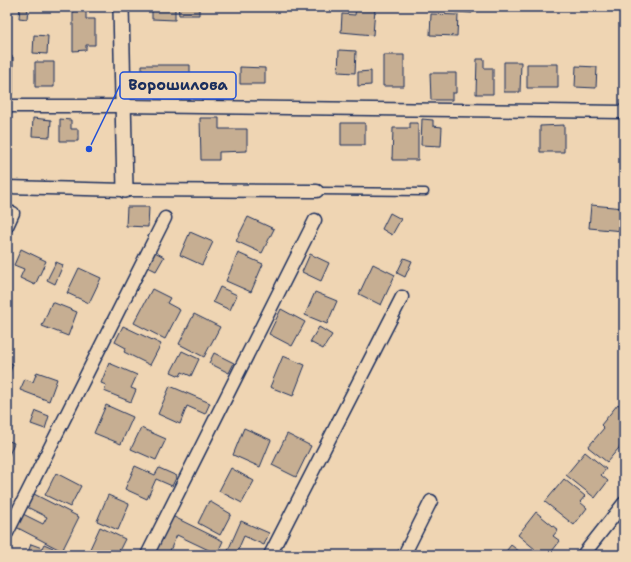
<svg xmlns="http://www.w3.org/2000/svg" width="631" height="562" font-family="'Shantell Sans',sans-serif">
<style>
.building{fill:#c6ae92;stroke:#1b2f5e}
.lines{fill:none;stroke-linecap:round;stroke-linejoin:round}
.service-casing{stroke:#1b2f5e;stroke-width:9}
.minor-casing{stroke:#1b2f5e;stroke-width:15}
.tertiary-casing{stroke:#1b2f5e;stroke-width:18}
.service{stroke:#f0d8b8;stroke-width:6}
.minor{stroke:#f0d8b8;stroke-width:12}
.tertiary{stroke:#f0d8b8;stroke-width:15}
.leader{fill:none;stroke:#1d4ed8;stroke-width:1.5}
.callout-dot{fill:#1d4ed8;stroke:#f0d8b8;stroke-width:1.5}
.callout{fill:#f0d8b8;stroke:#1d4ed8;stroke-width:1.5}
.callout-label{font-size:15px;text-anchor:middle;font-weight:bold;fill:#1b2f5e}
</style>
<rect width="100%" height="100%" fill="#efd5b3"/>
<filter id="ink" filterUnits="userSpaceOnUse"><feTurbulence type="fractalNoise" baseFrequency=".025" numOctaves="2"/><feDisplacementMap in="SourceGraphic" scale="8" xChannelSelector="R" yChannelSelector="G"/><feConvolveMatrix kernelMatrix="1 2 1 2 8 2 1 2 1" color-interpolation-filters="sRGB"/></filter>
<g filter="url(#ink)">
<path class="building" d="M20 7H28L27 19 19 18Z
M73 7H86V19H95V45H86V50L73 51Z
M152 7H175V20L152 19Z
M178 7H199V15H179Z
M356 7 375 8 373 35 341 32 342 14 355 15Z
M457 7H473L472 13 456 12Z
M431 14 458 15 457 36 430 35Z
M34 35 48 36 47 54 33 53Z
M339 50 356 51 355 73 338 72Z
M383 55H404V86H383Z
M7 57H13V93H7Z
M477 59H484V68H493V94H476Z
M35 62H54V87H35Z
M504 62H521L520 92H504Z
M527 64H558V88H527Z
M142 65H190V100H171V86H154V97H142Z
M576 66 597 67 596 88 575 87Z
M240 67 265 68V84H240Z
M371 71V85L358 86V72Z
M430 73H456V93H452V100H431Z
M33 118 51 120 50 137 32 136Z
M200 118H219V129H247V151L219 152V160H201Z
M60 119 71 120V129H78V141H60Z
M422 119 433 120V126L442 127 441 146 421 145Z
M623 120H624V158H622Z
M341 123H365V145H341Z
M410 123H418V160H392L393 128H410Z
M564 125V152H540V126Z
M591 205 624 208 623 231 589 228Z
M127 207H149L148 227 126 226Z
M390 213 401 219 392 235 382 229Z
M248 217 274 229 262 253 236 241Z
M190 232 213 242 202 265 180 255Z
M21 249 46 261 35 285 20 278 24 269 14 265Z
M155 252 164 257 156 271 148 267Z
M238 253 263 264 251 292 226 281Z
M310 254 329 263 321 281 302 272Z
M404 258 412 261 405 277 397 273Z
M56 262 63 265 55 284 47 280Z
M373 264 395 275 381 305 359 294Z
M79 268 101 278 89 303 67 293Z
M220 287 237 295 230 310 213 302Z
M152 289 170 298 167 303 180 310 165 339 134 323Z
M315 292 337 301 327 324 305 315Z
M52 302 77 312 68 336 42 326Z
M281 309 305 322 292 346 269 334Z
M194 314 220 327 204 357 179 344Z
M123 326 161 344 150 365 124 352 126 348 115 342Z
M319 327 332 335 323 349 310 342Z
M182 351 199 359 191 376 182 372 180 376 171 372Z
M214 353 234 363 229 373 209 363Z
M283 356 305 365 293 396 270 387Z
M7 361 13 364 7 379Z
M109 363 137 375 131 388 136 390 131 402 104 391 106 385 101 383Z
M37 372 57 379 49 401 20 390 25 379 33 382Z
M170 386 210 403 205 414 187 406 180 424 158 414Z
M618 404 624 409V442L607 462 588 447 604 428 601 425Z
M106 405 133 417 121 444 94 433Z
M36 411 49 416 45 429 31 424Z
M141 428 166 439 156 460 131 449Z
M244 428 271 440 260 467 233 455Z
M287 434 311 446 296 477 272 465Z
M7 440 14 443 7 460Z
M585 452 606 469 601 475 608 481 595 498 566 475Z
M135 466 155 475 159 468 177 476 172 486 156 479 147 499 125 489Z
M231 468 254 481 242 503 219 491Z
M56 473 81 486 70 507 45 495Z
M564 479 585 496 580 502 587 508 574 525 545 502Z
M32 493 79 517 62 551 16 527 23 514 43 524 47 517 25 506Z
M108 495 129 504 118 530 97 521Z
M209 501 231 514 220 535 198 523Z
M536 512 558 530 553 536 560 541 549 555H542L518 535Z
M170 515 223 541 217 554 177 535 168 555H163L153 551Z
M241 521 269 533 264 545 244 536 237 552 244 555H226Z
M100 527 125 539 117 555H98L89 551Z
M31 544 42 548 44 544 53 548 50 555H27Z
M511 545 524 555H503Z"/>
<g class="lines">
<g class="service-casing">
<path id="service" d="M317 191 425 192"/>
</g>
<g class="minor-casing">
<path id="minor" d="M7 106H123L624 112
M7 187 125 190 317 191
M7 226 13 213
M7 533 165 218
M147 555 315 220
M270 555 402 297
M404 555 431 501
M583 555 624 503"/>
</g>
<g class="tertiary-casing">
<path id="tertiary" d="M121 7 125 190"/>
</g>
<use href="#service" class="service"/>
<use href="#minor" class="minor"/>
<use href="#tertiary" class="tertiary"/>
</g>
</g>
<path class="leader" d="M89 149L120 85"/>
<circle class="callout-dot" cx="89" cy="149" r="4"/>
<rect class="callout" x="120" y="72" width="116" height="27" rx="4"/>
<g class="callout-label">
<text x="178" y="90">Ворошилова</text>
</g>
<rect width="631" height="562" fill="none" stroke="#f0d8b8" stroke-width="24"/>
<rect x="12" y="12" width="607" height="538" fill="none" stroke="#1b2f5e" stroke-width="1.5" filter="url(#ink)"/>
</svg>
